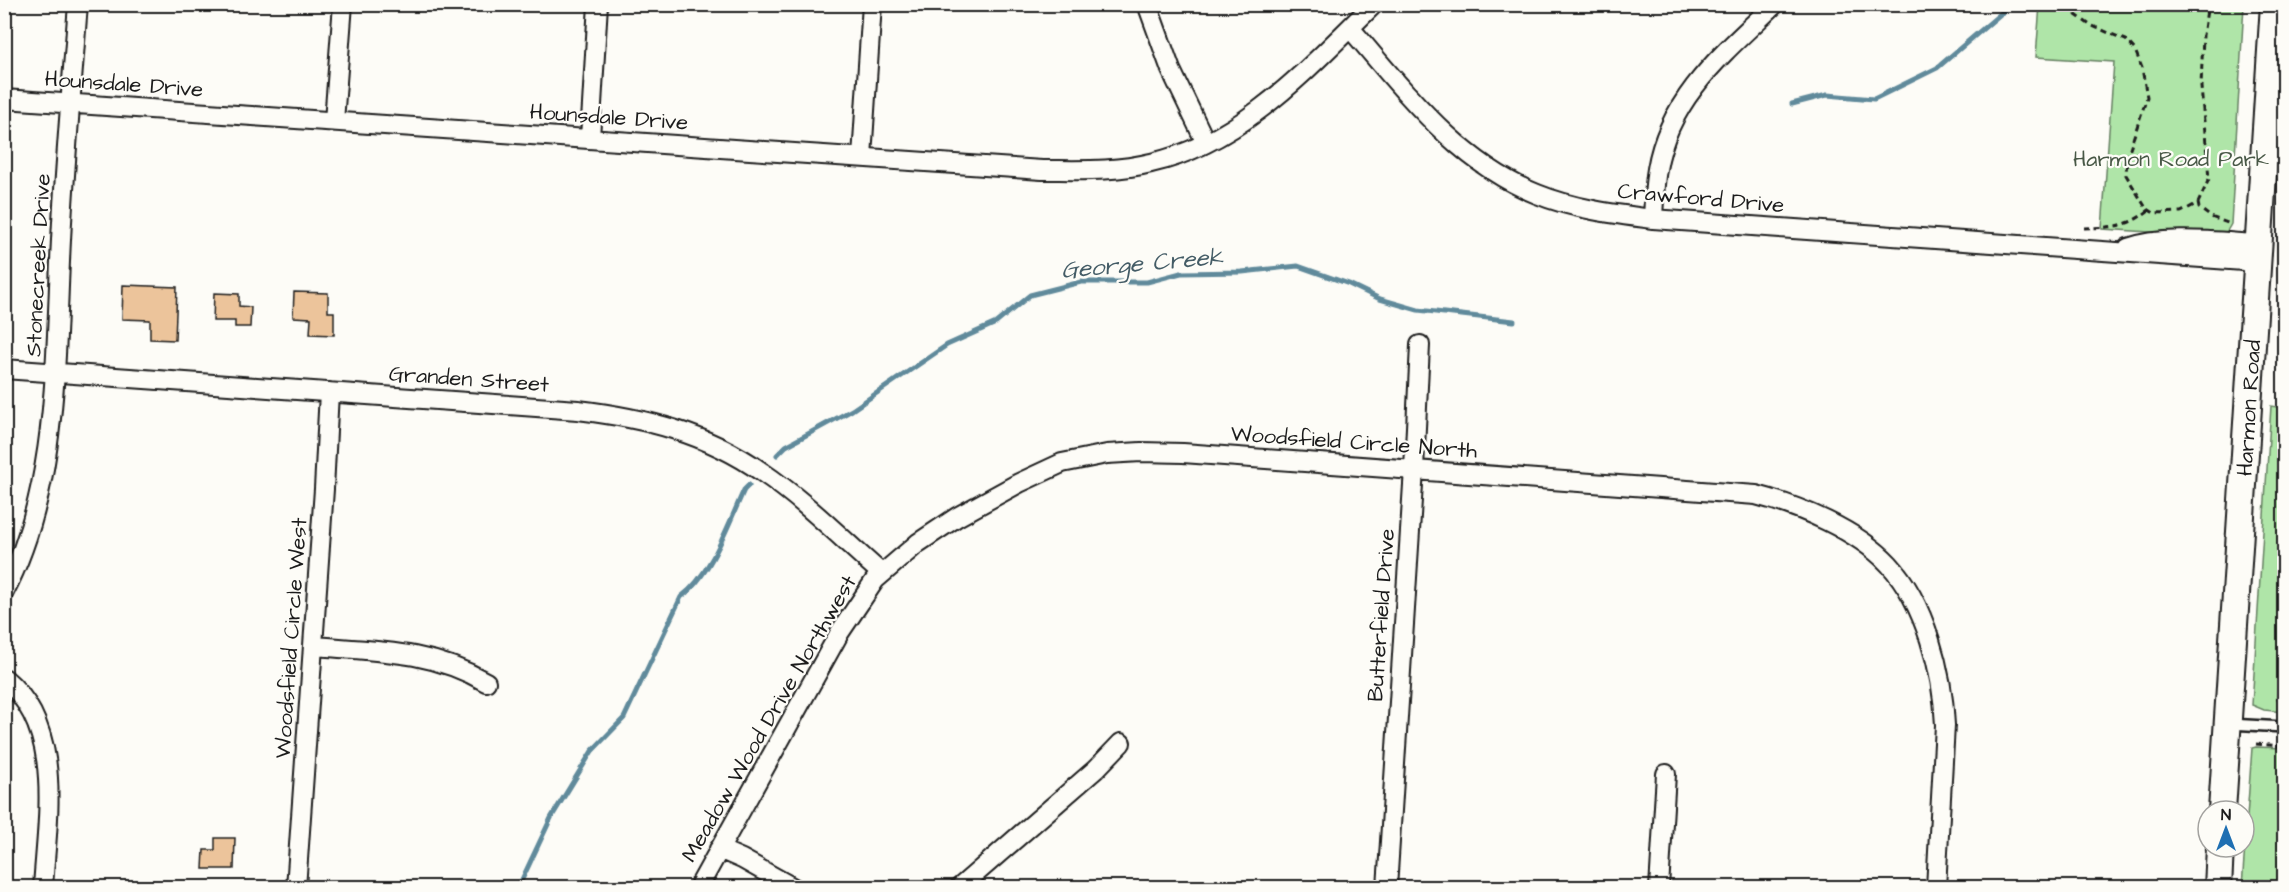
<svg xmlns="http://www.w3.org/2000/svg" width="2289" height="892" font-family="'Architects Daughter',sans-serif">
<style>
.green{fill:#afe5a8;stroke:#668062;stroke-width:1.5}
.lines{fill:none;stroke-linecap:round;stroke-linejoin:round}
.stream{stroke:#608a9b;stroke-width:5}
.building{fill:#ecc49b;stroke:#1c1c1c;stroke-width:1.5}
.lane-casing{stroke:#1c1c1c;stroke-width:14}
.street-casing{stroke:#1c1c1c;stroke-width:22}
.secondary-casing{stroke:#1c1c1c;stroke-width:30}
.path{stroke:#1c1c1c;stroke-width:3;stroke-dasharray:6 4.5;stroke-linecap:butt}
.lane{stroke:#fdfcf7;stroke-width:9}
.street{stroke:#fdfcf7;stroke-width:18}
.secondary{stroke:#fdfcf7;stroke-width:26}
.labels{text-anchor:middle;stroke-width:4.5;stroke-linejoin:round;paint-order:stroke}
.street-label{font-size:22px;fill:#1c1c1c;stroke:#fdfcf7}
.park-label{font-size:22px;fill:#485846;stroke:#fdfcf7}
.water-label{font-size:24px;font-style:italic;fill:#445c66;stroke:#fdfcf7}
</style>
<rect width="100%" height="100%" fill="#fdfcf7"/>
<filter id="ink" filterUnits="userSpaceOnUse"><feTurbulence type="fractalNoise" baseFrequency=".0167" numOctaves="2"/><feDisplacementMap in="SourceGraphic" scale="12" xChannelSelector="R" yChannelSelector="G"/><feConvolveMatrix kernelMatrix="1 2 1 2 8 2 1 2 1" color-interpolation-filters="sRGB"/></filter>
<g filter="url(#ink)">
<path class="green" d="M2040 5H2244L2231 224C2227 232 2225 235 2215 236L2102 229 2114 62 2036 57Z
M2271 406 2284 408V598L2277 699 2284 701V712L2264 710 2252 705Z
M2256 747 2284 748 2283 887H2242L2252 748Z"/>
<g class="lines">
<path class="stream" d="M1792 104 1827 95 1874 99 1937 68 2012 4
M777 455 786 446 852 410 947 345 996 323 1030 295 1081 282H1147L1181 273 1242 272 1298 266 1349 284 1380 299 1418 310 1514 321
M518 888 551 818 592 751 624 718 681 597C711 576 729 522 744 490L749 485"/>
</g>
<path class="building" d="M123 285 177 287 175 340 150 339V320L122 319Z
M294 292 328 293V312H334V335L310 334 311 318 293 317Z
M214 293 239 294V306L251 307 250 327H235V321H213Z
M215 838H235L234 869H203L204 850H215Z"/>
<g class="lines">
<g class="lane-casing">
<path id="lane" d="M2229 724 2284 727"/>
</g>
<g class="street-casing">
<path id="street" d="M1147 4 1171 70 1206 143
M1350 28C1404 90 1458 163 1537 194 1574 209 1614 214 1653 219L2258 262
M4 99 1042 170C1079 170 1115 172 1151 163 1242 143 1310 66 1374 4
M334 121 343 4
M590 138 598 4
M862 157 872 4
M1653 219C1654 202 1654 185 1657 169 1669 97 1725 52 1775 4
M2128 248C2165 235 2219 242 2259 244
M4 369 578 410C644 418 707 433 762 472 805 501 842 539 881 573
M4 592C59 488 55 355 61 240 65 162 72 83 78 4
M313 646C375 651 431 650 486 682
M4 678C65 729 47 818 43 888
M719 849 742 859 794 888
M296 888 324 489 329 392
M698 888 840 632 875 580 918 543 957 517 1019 483 1062 463 1107 454 1141 452 1183 453 1756 495C1799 506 1857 530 1889 564 1925 603 1943 673 1945 725L1936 888
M959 888 1096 769 1121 743
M1387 888 1414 469 1420 345
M1659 888 1666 774"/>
</g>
<g class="secondary-casing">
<g id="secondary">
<path id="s1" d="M2222 811 2274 4"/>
<path d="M2218 888 2220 847"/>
</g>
</g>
<path class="path" d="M2074 4 2076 15 2090 25 2126 40 2135 50 2142 68 2147 97 2127 157 2126 175 2146 208 2154 213 2181 212 2198 203 2209 179 2201 87 2203 35 2208 4
M2198 203 2199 208 2211 217 2228 223
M2084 228C2112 227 2127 228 2149 210
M2256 744 2284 746"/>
<use href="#lane" class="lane"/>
<use href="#street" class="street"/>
<use href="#secondary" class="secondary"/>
</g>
</g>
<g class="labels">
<g class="street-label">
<text transform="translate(124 83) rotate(4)" y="8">Hounsdale Drive</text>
<text transform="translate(609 116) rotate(4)" y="8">Hounsdale Drive</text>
<text transform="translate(1701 197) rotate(5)" y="8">Crawford Drive</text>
<text transform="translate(37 265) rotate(-87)" y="8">Stonecreek Drive</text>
<text transform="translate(469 378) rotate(4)" y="8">Granden Street</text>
<text dy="8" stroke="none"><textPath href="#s1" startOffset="404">Harmon Road</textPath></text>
<text transform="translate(1354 441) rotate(4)" y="8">Woodsfield Circle North</text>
<text transform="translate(1380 615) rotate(-86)" y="8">Butterfield Drive</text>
<text transform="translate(290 638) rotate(-86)" y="8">Woodsfield Circle West</text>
<text transform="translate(768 718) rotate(-60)" y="8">Meadow Wood Drive Northwest</text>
</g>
<g class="park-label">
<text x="2171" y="166">Harmon Road Park</text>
</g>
<g class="water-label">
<text transform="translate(1142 263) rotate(-5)" y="8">George Creek</text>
</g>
</g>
<rect width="2289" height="892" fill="none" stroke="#fdfcf7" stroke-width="24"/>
<rect x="12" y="12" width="2265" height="868" fill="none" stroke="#1c1c1c" stroke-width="2" filter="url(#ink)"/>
<g transform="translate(2226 829)"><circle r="28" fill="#fdfcf7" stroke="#a3a29f" stroke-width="1.5"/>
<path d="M0-4.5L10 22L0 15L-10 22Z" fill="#1f6fb2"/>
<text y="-9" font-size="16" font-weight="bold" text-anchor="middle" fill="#1c1c1c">N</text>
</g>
</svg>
